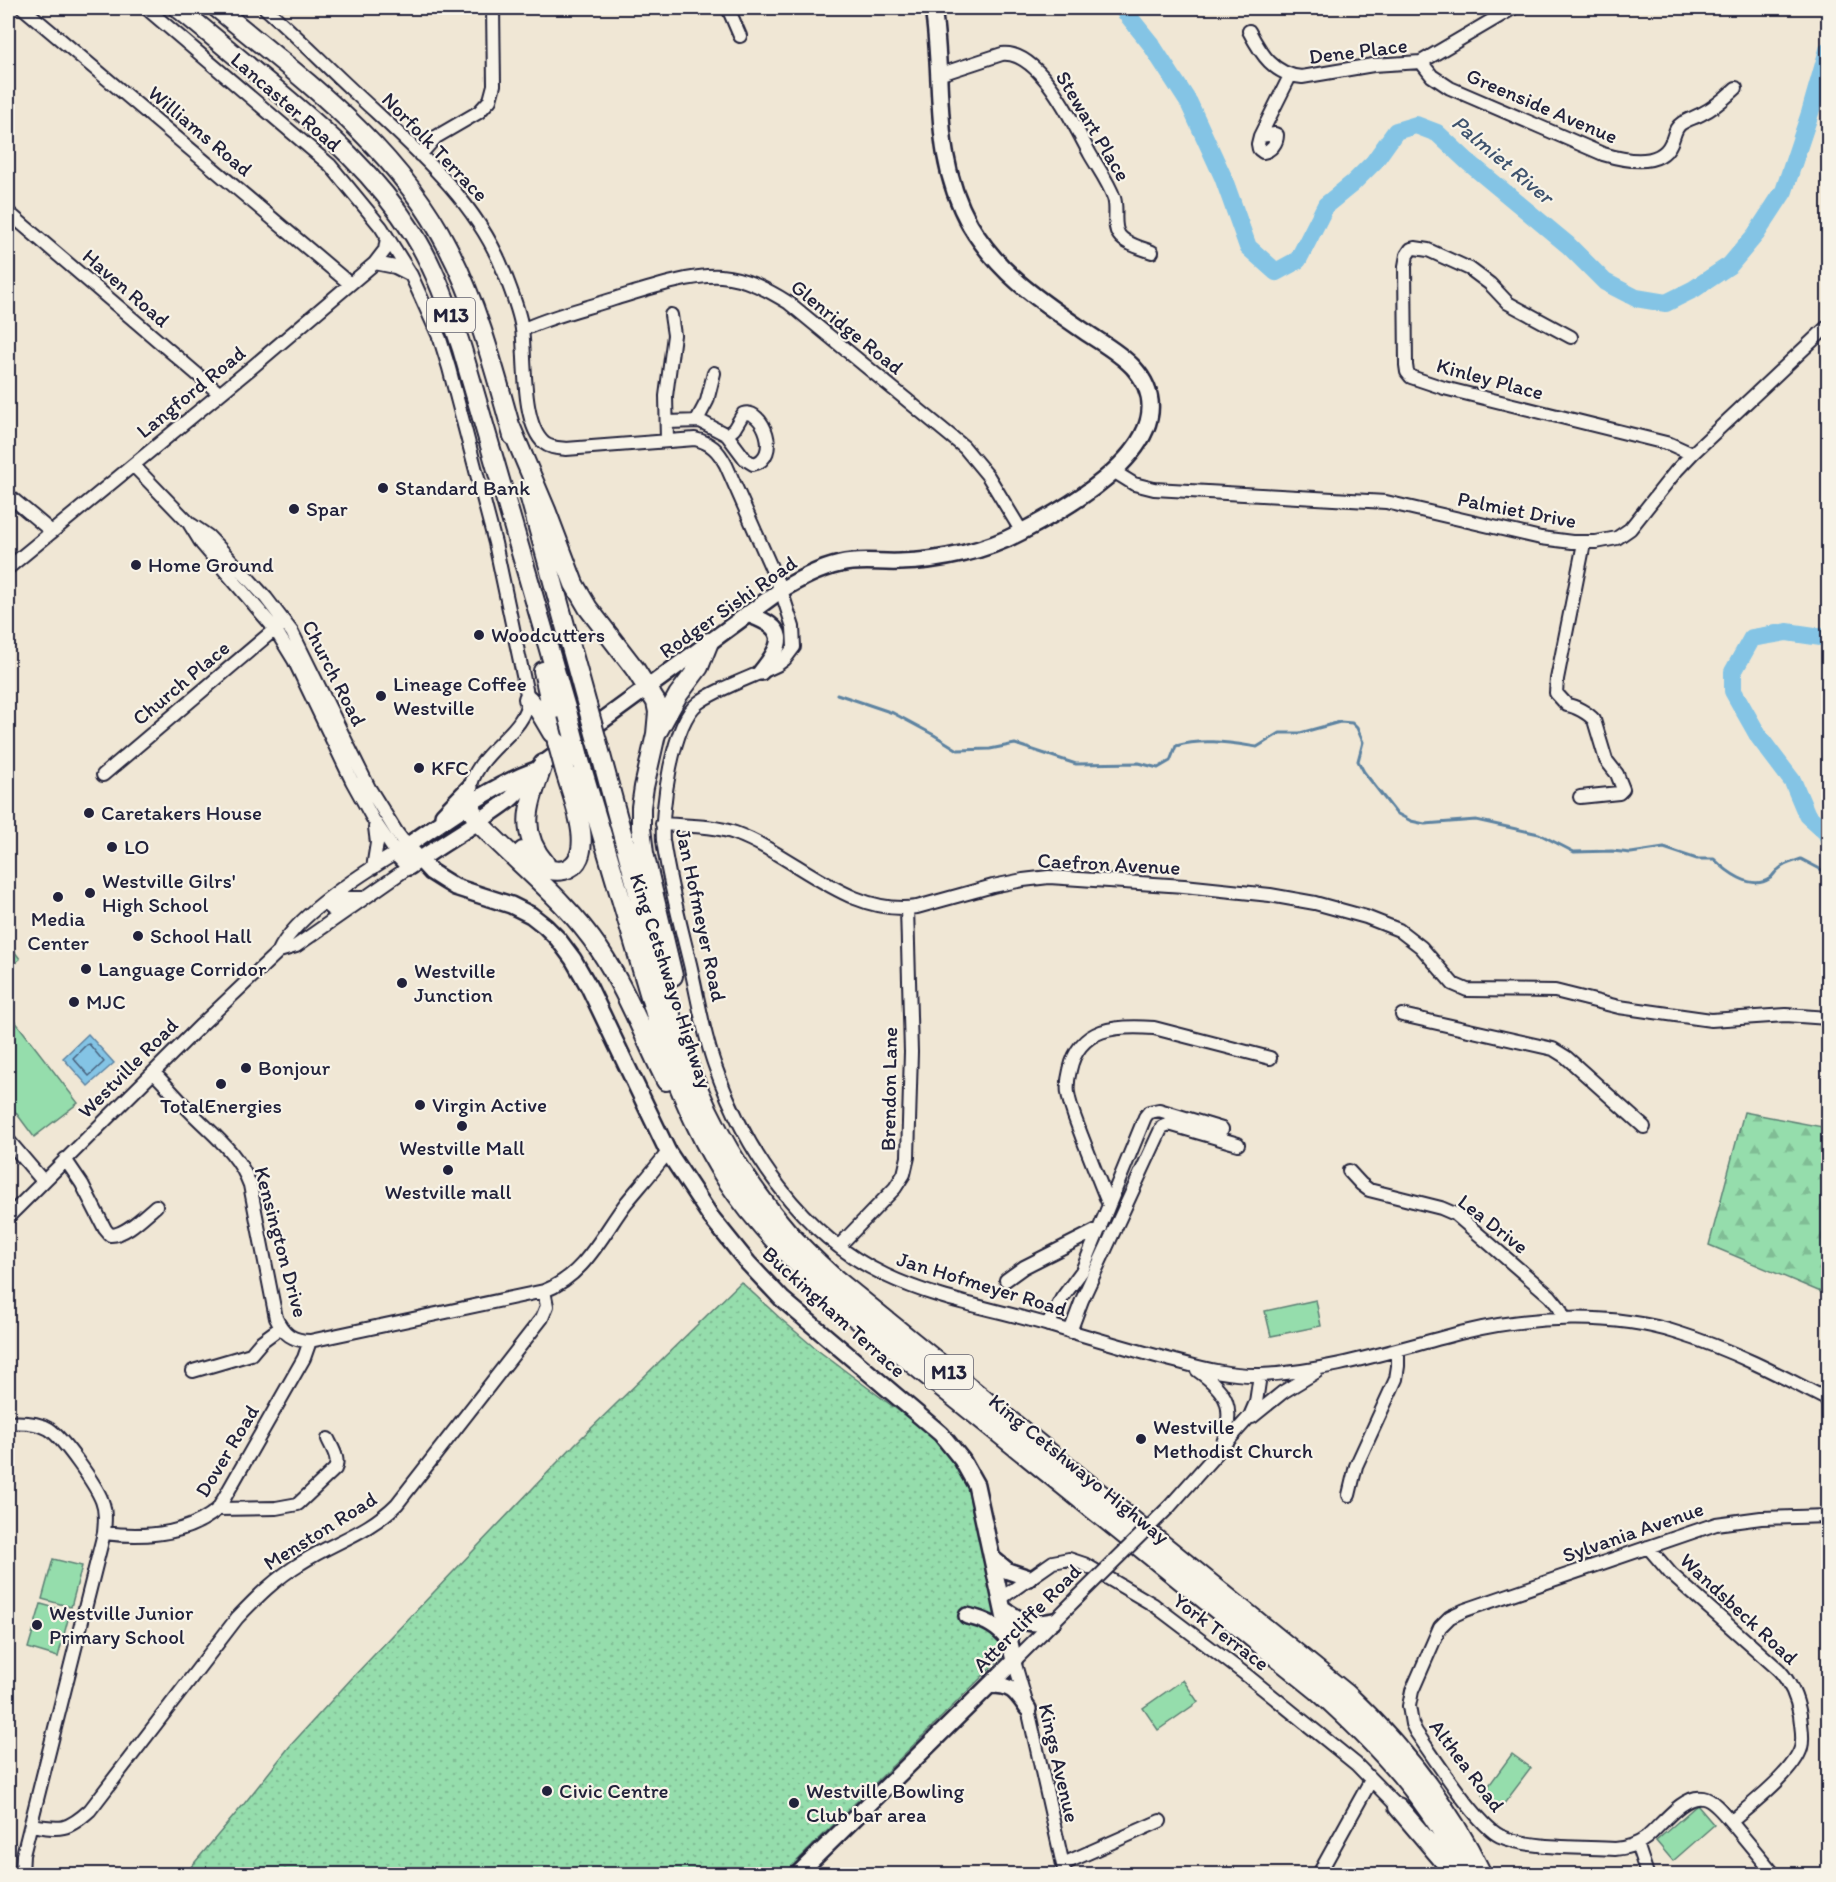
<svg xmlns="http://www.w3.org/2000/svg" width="1836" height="1882" font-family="Itim,sans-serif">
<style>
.grass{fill:#95ddac;stroke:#5c8074;stroke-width:1.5}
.forest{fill:url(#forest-firs);stroke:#5c8074;stroke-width:1.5}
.park{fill:url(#park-dots);stroke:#5c8074;stroke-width:1.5}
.water{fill:#84c4e5;stroke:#5d83a1;stroke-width:1.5}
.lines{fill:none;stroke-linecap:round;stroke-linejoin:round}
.shore{stroke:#49637f;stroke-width:1.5}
.stream{stroke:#5d83a1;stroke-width:3}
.river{stroke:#84c4e5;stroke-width:18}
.minor-casing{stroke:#22223b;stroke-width:16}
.major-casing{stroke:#22223b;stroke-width:20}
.highway-casing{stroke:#22223b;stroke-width:22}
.minor{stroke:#f7f3e8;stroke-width:12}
.major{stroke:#f7f3e8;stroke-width:15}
.highway{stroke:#f7f3e8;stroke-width:18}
.minor-bridge-casing{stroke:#22223b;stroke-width:16;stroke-linecap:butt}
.highway-bridge-casing{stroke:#22223b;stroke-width:22;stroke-linecap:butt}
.minor-bridge{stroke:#f7f3e8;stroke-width:12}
.highway-bridge{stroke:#f7f3e8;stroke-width:18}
.poi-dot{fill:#22223b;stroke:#f7f3e8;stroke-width:2}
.labels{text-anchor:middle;stroke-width:4.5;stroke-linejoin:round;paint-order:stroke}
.shield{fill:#f7f3e8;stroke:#62616f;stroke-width:1.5}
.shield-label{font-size:20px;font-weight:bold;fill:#22223b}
.street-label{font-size:21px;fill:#22223b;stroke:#f7f3e8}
.poi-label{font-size:21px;fill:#22223b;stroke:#f7f3e8;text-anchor:start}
.water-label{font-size:22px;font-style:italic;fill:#3f536e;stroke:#f7f3e8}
</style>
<defs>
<pattern id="forest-firs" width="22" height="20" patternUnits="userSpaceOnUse" patternTransform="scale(1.5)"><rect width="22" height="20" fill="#95ddac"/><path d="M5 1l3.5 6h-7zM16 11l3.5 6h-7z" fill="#80bd95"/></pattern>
<pattern id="park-dots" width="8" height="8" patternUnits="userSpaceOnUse" patternTransform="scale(1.5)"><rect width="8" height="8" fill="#95ddac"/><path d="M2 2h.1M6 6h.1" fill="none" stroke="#80bd95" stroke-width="1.8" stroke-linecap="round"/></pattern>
</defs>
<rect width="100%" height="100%" fill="#f0e7d5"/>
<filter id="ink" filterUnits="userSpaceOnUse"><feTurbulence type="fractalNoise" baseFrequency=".0167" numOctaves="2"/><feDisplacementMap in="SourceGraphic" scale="12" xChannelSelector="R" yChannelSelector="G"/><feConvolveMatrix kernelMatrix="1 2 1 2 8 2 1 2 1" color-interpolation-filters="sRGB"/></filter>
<g filter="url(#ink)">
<path class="grass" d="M8 943 20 959 8 969Z
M8 1012 78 1103 34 1137 8 1102Z
M1316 1300 1321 1326 1271 1336 1265 1311Z
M53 1559 82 1566 71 1607 42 1599Z
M41 1604 70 1612 58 1657 28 1648Z
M1183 1680 1198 1702 1158 1730 1143 1708Z
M1512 1754 1531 1768 1500 1809 1482 1795Z
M1697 1805 1714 1825 1673 1861 1656 1841Z"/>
<path class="forest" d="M1744 1112 1828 1128V1295L1709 1245Z"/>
<path class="park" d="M741 1282 782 1320 816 1349 927 1432 951 1456 967 1482 1003 1647 1002 1657 784 1874H185L244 1804 290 1746 353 1677 575 1444Z"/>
<path class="water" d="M88 1034 114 1063 88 1086 63 1058Z"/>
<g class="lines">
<path class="shore" d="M89 1044 104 1062 89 1076 73 1058 86 1045Z"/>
<path class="stream" d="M837 694 893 713 934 735 958 750 990 749 1015 744 1076 764 1139 763 1158 768 1170 761 1176 746C1203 738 1230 743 1257 747L1280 733H1300L1340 722 1352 723 1357 728 1363 742 1358 761 1364 772 1396 813 1411 821 1425 824 1476 820 1539 834 1574 852 1612 851 1631 853 1664 848 1697 859H1714C1726 871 1751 891 1769 879 1773 877 1775 871 1779 869 1785 863 1793 862 1801 859L1822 870 1828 875"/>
<path class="river" d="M1122 8 1150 43 1189 103 1223 177 1248 247 1276 272 1298 260 1326 205 1353 183 1374 162 1396 131 1416 125 1437 133 1467 161 1568 245 1605 282 1636 298 1666 303 1694 289 1730 265 1756 234 1784 191 1810 113 1828 50
M1828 638 1787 632 1752 638 1733 672V691L1759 737 1793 782 1807 815 1827 833 1828 837"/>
<g class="minor-casing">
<path id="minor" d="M23 8 350 284
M146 8 330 165 381 227 411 275 440 339 449 368 495 543 528 699C526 735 474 750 469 794
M265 8C294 33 322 62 351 89 408 143 475 197 504 272 511 291 519 309 522 329 526 357 521 423 544 443 550 448 558 448 566 449L695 439C711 443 718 450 726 465L781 590 793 627 794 647 785 659 777 665C755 676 716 689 698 703 672 724 661 809 663 840 669 882 680 923 690 964 698 998 703 1033 715 1066 745 1151 801 1235 885 1275 937 1300 995 1309 1049 1325 1093 1338 1135 1351 1179 1362 1205 1369 1232 1376 1260 1375 1330 1372 1396 1349 1464 1332 1530 1316 1613 1312 1678 1333 1730 1349 1780 1375 1828 1400
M728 8 740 36
M1249 31C1261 54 1274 75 1302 77L1373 65 1421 62 1513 8
M1421 62 1432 76 1450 88 1603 154C1623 160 1660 168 1671 143 1675 136 1674 128 1682 123 1689 119 1696 117 1703 113 1716 107 1726 97 1736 88
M938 75 1002 54C1040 50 1074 125 1090 154 1098 168 1109 183 1114 198 1118 210 1112 225 1119 235 1125 244 1142 248 1152 252
M1260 136 1275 134 1277 135C1277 143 1271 151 1263 152L1259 149 1258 144 1260 136 1290 76
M420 155 436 137 479 112 490 100 494 85 493 8
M8 212 219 393
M375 263 395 267 411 275
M522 330C551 316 583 309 614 299 644 290 690 274 721 276 746 278 768 290 789 303L964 447 988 476 1022 532
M1571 337 1508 303 1490 284 1470 269 1428 250 1415 248 1411 249 1407 255 1405 266 1406 365 1407 372 1411 377 1444 388 1670 444 1692 454
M697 420 707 401 714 373
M667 422 700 421 727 435 745 459 753 464C782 458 763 407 743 414L734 429 727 435
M667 440 666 396 674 335 671 315
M1113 471 1134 484 1154 489 1386 502 1541 538 1572 542H1596L1617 538 1630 529 1676 471 1692 454 1828 326
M8 495 52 532
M192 525 208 536 246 576 266 598 292 632 369 788 397 833 407 846
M8 568 250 369 375 263 385 250 387 238
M103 775 281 624
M1580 797 1619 793 1623 789 1617 774 1606 760 1594 720C1588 713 1575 706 1567 705L1556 693 1557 679 1584 543
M662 824C685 826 713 825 735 833 795 855 849 917 917 907L993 886 1023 880 1049 877 1184 886 1270 895 1315 903 1366 917 1399 930 1421 947 1453 984 1467 990 1555 991 1619 1007 1711 1020 1786 1015 1828 1018
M373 868 377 843 375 827
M324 903 331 909 347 898H364
M279 951 296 946 409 867
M1402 1015 1553 1049 1566 1057 1644 1127
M154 1073C166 1085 177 1098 189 1110 212 1134 238 1152 250 1185L276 1318C283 1334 293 1341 310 1341L544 1291
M8 1140 43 1181
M65 1159 82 1184 105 1229 110 1235C125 1236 145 1215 156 1206
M1349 1171 1361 1184 1369 1190 1441 1208 1455 1214 1550 1296 1559 1307 1564 1318
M1109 1205 1145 1117 1149 1112 1159 1110 1222 1129
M8 1217 201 1025 279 951C295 916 363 873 396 853L373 819 352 781 294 660 275 629 202 544 189 523 133 465
M839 1246 895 1188 904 1174 908 1157 911 1052 907 908
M1006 1280 1024 1267 1101 1228
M1048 1325 1062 1298 1082 1271 1109 1205C1100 1183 1091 1160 1082 1137 1077 1123 1070 1108 1068 1093 1067 1086 1068 1078 1070 1070 1079 1027 1117 1025 1154 1028L1270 1058
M1070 1332 1082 1300 1162 1127 1169 1124 1238 1144
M1197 1370C1228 1392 1235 1407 1223 1443
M193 1371 251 1354 262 1341 281 1327
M1252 1417 1283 1392 1316 1372
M8 1423C21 1422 36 1422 49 1429 63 1438 96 1485 102 1501 106 1511 105 1522 104 1533L23 1855 22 1874
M1349 1495 1356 1466 1396 1379 1398 1366V1350
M1169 1507 1250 1416 1256 1402 1260 1375
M218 1509 276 1508 298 1504 335 1469C340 1459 332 1448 328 1439
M104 1533C143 1538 186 1536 218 1509L304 1358 310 1341
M1648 1547 1671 1574 1779 1670C1791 1683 1797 1698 1800 1715 1801 1726 1804 1738 1801 1748 1794 1772 1750 1805 1731 1822L1774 1874
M1000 1599 1053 1562 1069 1559 1084 1564 1154 1605 1245 1674 1356 1764 1398 1807
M1731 1822C1724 1814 1714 1800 1703 1798 1683 1794 1660 1827 1646 1838 1637 1845 1626 1848 1615 1849 1582 1847 1529 1849 1500 1836 1477 1825 1433 1756 1416 1732L1412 1724 1409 1706 1412 1691 1440 1627 1450 1617 1465 1610 1716 1524 1761 1518 1828 1516
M31 1825C61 1830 67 1831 90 1810L237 1618C257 1597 276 1578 301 1563 335 1541 367 1534 397 1504L542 1318 547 1306 544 1291C584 1276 602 1235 626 1203 640 1186 655 1169 668 1152
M1637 1844 1647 1874
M1063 1864 1160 1821
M1320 1872 1371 1780
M1065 1874 1028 1709 1014 1661 1078 1597"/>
</g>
<g class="major-casing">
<path id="major" d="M747 614C788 628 785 642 761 672
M443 815 470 787
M407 846 431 872 442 879 455 887 511 905 531 915 545 926 558 939 573 959 589 987 668 1152 711 1217 748 1263 782 1299 941 1434 962 1460 976 1485 1014 1661 798 1874
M409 867C441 844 476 825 508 801 522 790 529 775 543 764L781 590C800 579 818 569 840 564 860 559 880 563 900 562 941 561 985 551 1021 532 1071 506 1196 436 1133 367 1119 352 1100 342 1084 331 1039 300 999 274 970 225 930 154 945 83 933 8
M409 867 396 853C442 823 484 789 536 770
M992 1558 1008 1571 1029 1578
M1003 1609C1022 1622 1029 1626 1053 1621
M967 1616C986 1620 998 1626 1010 1642
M991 1685C1013 1685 1016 1692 1028 1709"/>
</g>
<g class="highway-casing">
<path id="highway" d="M178 8C210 34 241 60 273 87 327 132 376 175 414 235 436 270 449 310 462 349L568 715
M217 8C301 78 396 146 447 246 478 305 495 372 513 436
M510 425 546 510 574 584 588 608 635 669 656 702 658 712 656 734 644 787 641 807V828L644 853 673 976
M528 491 587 705
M543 671 552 710 557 742
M528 699 539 711 552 733
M658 731 678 695 699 667 709 642
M599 748 673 1022C698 1100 733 1168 787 1231 801 1247 817 1262 832 1276L1347 1694C1403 1747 1449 1806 1482 1874
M580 761 671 1067C687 1106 703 1144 726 1179 756 1225 797 1265 837 1303L1318 1691C1376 1743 1432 1802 1465 1874
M543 764C531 801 516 829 545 863
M469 805 478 822C518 864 566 900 599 949 626 989 644 1037 666 1081
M523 851C535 862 547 874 564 870 600 860 571 794 565 771
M1398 1807 1455 1874"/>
</g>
<use href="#minor" class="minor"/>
<use href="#major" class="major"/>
<use href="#highway" class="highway"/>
<g class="minor-bridge-casing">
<path id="minor-bridge" d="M1078 1597 1169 1507"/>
</g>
<g class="highway-bridge-casing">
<path id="highway-bridge" d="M587 705 599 748
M568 715 580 761
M557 742 565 771"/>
</g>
<use href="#minor-bridge" class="minor-bridge"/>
<use href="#highway-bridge" class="highway-bridge"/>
</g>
</g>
<g class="poi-dot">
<circle cx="383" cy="488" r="6"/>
<circle cx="294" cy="509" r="6"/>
<circle cx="136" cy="565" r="6"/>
<circle cx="479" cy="635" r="6"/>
<circle cx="381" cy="696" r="6"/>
<circle cx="419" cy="768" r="6"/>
<circle cx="89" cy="813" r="6"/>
<circle cx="112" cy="847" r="6"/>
<circle cx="90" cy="893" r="6"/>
<circle cx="58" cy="897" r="6"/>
<circle cx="138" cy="936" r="6"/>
<circle cx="86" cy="969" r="6"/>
<circle cx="402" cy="983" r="6"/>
<circle cx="74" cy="1002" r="6"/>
<circle cx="246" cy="1068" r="6"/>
<circle cx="221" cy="1084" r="6"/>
<circle cx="420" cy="1105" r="6"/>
<circle cx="462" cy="1126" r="6"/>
<circle cx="448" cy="1170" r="6"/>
<circle cx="1141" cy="1439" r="6"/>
<circle cx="37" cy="1625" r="6"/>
<circle cx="547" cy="1791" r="6"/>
<circle cx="794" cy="1803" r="6"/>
</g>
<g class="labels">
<g class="shield">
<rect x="427" y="298" width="48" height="34" rx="4.5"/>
<rect x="925" y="1355" width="48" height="34" rx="4.5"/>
</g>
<g class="shield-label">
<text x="451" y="322">M13</text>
<text x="949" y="1379">M13</text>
</g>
<g class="street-label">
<text transform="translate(1358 51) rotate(-7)" y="7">Dene Place</text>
<text transform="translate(286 102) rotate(41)" y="7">Lancaster Road</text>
<text transform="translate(1542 106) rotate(23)" y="7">Greenside Avenue</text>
<text transform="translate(1093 126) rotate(59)" y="7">Stewart Place</text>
<text transform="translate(200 131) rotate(40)" y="7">Williams Road</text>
<text transform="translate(435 147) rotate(46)" y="7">Norfolk Terrace</text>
<text transform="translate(126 288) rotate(41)" y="7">Haven Road</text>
<text transform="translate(847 327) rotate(39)" y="7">Glenridge Road</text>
<text transform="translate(1490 379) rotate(15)" y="7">Kinley Place</text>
<text transform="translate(191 392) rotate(-39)" y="7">Langford Road</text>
<text transform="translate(1517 510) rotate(11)" y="7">Palmiet Drive</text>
<text transform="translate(728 607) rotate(-35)" y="7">Rodger Sishi Road</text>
<text transform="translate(334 673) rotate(63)" y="7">Church Road</text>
<text transform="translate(181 683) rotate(-40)" y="7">Church Place</text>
<text transform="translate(1109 864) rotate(3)" y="7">Caefron Avenue</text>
<text transform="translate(701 915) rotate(78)" y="7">Jan Hofmeyer Road</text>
<text transform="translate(671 981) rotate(72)" y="7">King Cetshwayo Highway</text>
<text transform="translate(128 1068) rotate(-45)" y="7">Westville Road</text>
<text transform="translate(889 1089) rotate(-89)" y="7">Brendon Lane</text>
<text transform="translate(1493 1224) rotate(38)" y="7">Lea Drive</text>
<text transform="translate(281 1242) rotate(75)" y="7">Kensington Drive</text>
<text transform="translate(982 1284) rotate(17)" y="7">Jan Hofmeyer Road</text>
<text transform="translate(834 1312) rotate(42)" y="7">Buckingham Terrace</text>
<text transform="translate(227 1451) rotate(-59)" y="7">Dover Road</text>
<text transform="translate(1079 1469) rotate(39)" y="7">King Cetshwayo Highway</text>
<text transform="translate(320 1531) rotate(-32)" y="7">Menston Road</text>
<text transform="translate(1633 1532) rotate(-19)" y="7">Sylvania Avenue</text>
<text transform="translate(1739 1609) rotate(43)" y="7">Wandsbeck Road</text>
<text transform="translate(1027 1618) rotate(-45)" y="7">Attercliffe Road</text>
<text transform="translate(1221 1632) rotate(37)" y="7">York Terrace</text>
<text transform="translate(1059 1763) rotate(77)" y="7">Kings Avenue</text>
<text transform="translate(1467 1766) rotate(53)" y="7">Althea Road</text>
</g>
<g class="poi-label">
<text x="395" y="495">Standard Bank</text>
<text x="306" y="516">Spar</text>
<text x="148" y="572">Home Ground</text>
<text x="491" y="642">Woodcutters</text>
<text x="393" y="691">Lineage Coffee<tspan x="393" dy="24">Westville</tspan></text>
<text x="431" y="775">KFC</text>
<text x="101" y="820">Caretakers House</text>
<text x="124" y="854">LO</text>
<text x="102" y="888">Westville Gilrs'<tspan x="102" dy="24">High School</tspan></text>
<text x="58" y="926" text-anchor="middle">Media<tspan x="58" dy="24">Center</tspan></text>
<text x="150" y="943">School Hall</text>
<text x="98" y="976">Language Corridor</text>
<text x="414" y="978">Westville<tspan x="414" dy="24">Junction</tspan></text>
<text x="86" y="1009">MJC</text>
<text x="258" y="1075">Bonjour</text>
<text x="432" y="1112">Virgin Active</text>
<text x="221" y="1113" text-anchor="middle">TotalEnergies</text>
<text x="462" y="1155" text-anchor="middle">Westville Mall</text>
<text x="448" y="1199" text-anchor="middle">Westville mall</text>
<text x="1153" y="1434">Westville<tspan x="1153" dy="24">Methodist Church</tspan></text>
<text x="49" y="1620">Westville Junior<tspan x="49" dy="24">Primary School</tspan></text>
<text x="559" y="1798">Civic Centre</text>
<text x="806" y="1798">Westville Bowling<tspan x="806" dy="24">Club bar area</tspan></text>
</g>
<g class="water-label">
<text transform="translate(1503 159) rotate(40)" y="8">Palmiet River</text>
</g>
</g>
<rect width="1836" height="1882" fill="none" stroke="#f7f3e8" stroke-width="30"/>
<rect x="15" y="15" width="1806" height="1852" fill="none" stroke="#22223b" stroke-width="2" filter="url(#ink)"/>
</svg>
